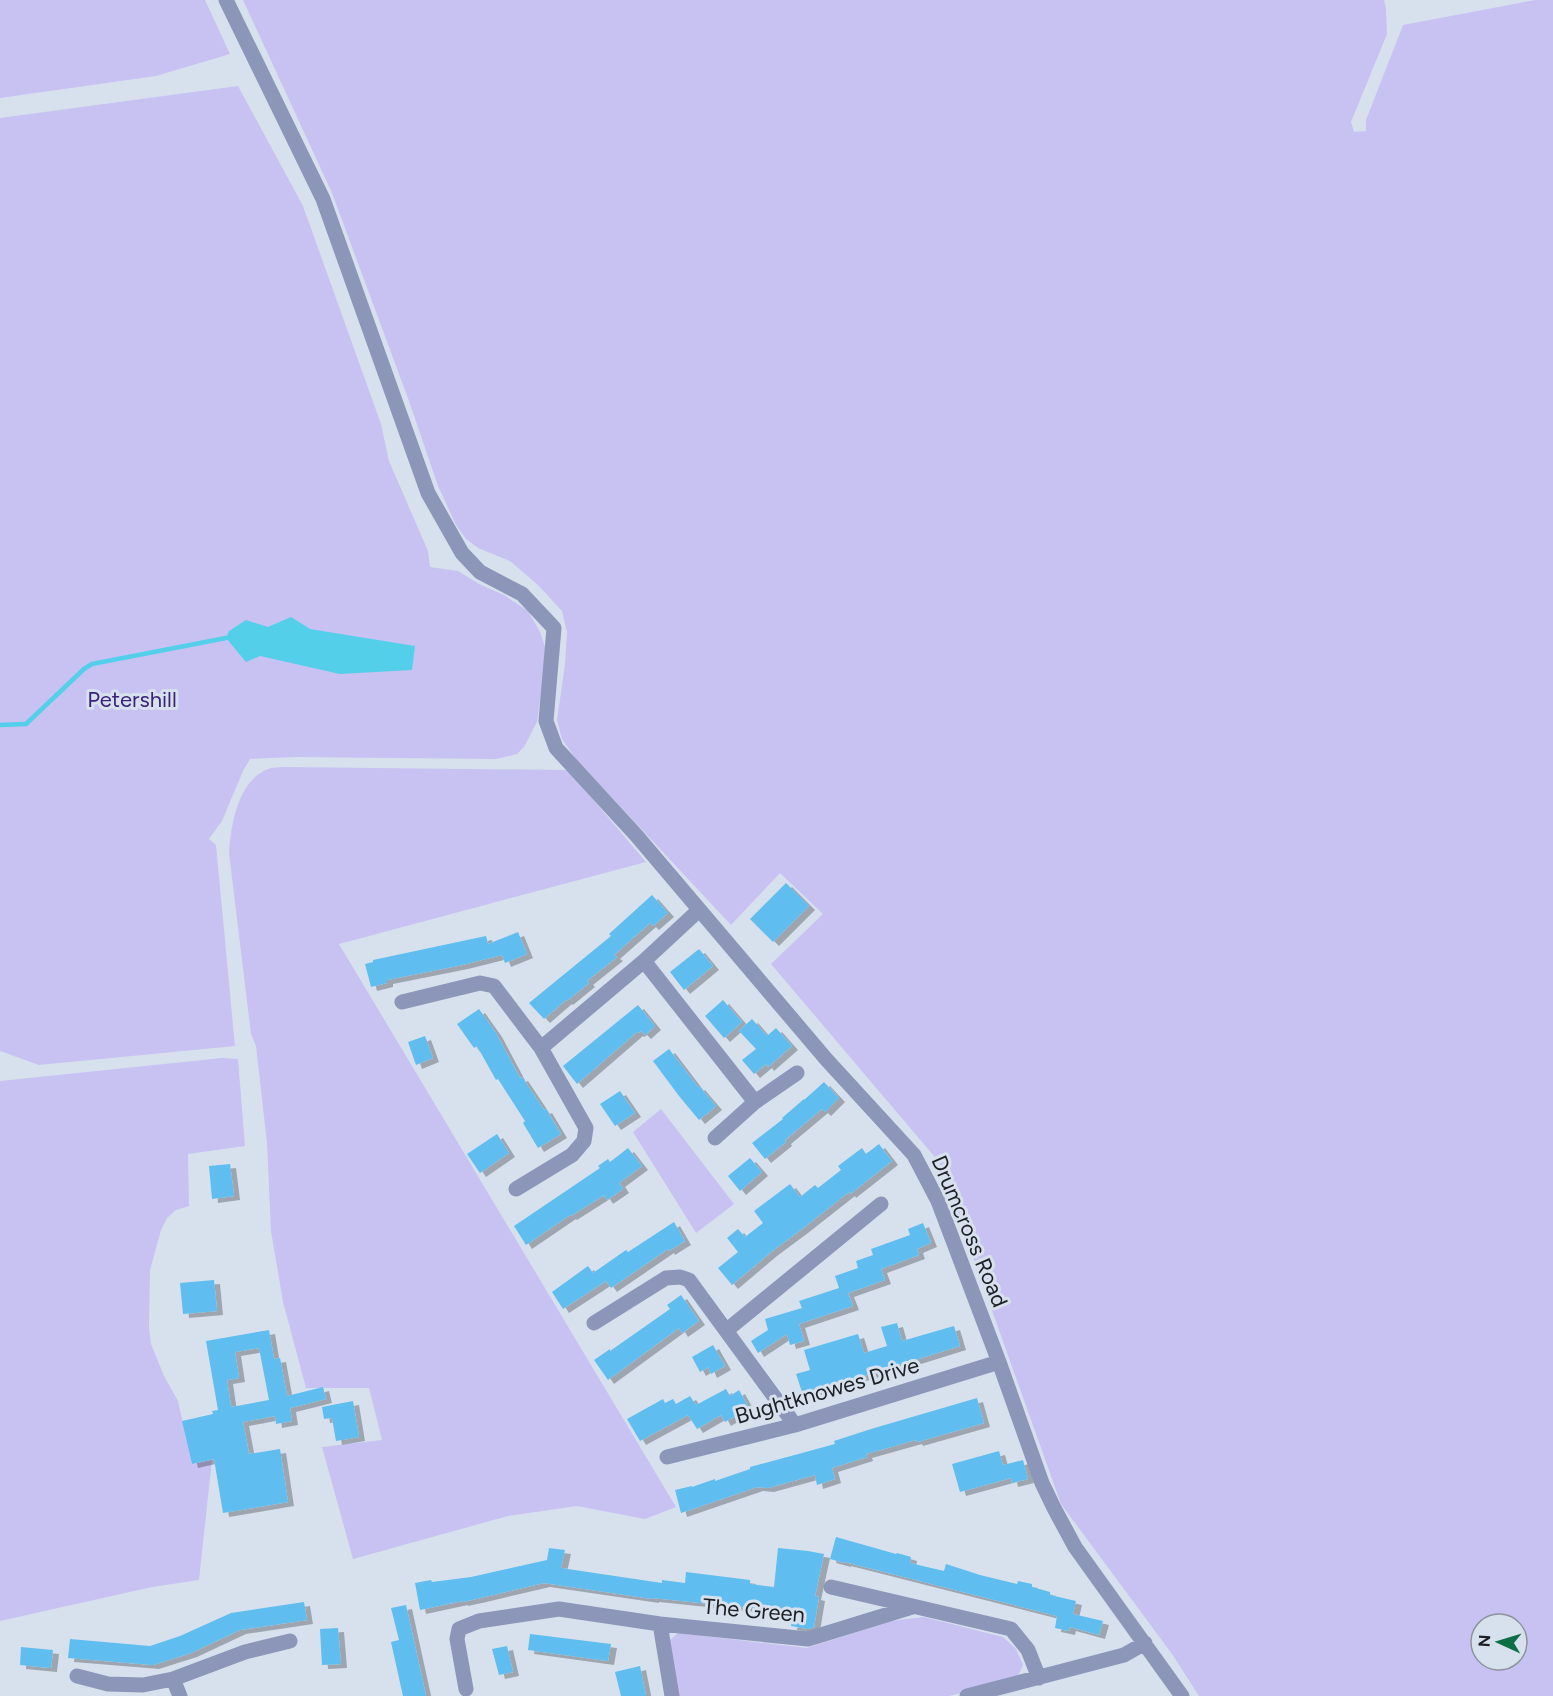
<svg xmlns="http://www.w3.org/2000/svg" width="1553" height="1696" font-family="Figtree,sans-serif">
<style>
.green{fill:#c7c2f2;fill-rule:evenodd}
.water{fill:#53cfe9}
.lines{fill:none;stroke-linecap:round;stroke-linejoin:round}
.stream{stroke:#53cfe9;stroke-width:4.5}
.building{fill:#5ebeef;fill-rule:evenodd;filter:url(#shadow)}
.minor{stroke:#8b96b8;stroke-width:15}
.labels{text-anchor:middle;stroke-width:6;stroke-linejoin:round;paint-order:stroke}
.park-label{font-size:22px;fill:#3b217c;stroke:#d7e1ed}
.street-label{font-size:22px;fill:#1c1f24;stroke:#d7e1ed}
</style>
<defs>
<filter id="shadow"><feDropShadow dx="6" dy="4" stdDeviation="0" flood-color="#0004"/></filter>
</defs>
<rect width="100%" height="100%" fill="#d7e1ed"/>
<path class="green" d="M0 0H205L230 54 156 76 0 98Z
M243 0H1384L1386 9 1387 34 1351 122 1354 132 1366 131V120L1403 25 1535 0H1553V1696H1199L1172 1654 1061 1504 939 1162 771 964 823 914 780 873 731 925 575 758 562 739 557 720 565 664 567 632 562 611 538 585 510 561 478 548 466 539 456 525 438 486 409 401 332 193ZM1481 1624H1517V1660H1481Z
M238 86 303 206 381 424 389 461 428 551 430 567 458 571 479 584 504 595 528 611 540 632 547 653 537 722 524 747 517 754 496 759 295 757 250 759 243 771 222 821 209 839 216 845 235 1046 39 1065 0 1051V118Z
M286 767 568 770 646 862 339 944 676 1507 645 1519 577 1506 508 1516 353 1559 322 1447 382 1440 369 1388H306L283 1302 271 1231 267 1143 256 1046 251 1034 229 853C231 824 238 778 271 768 276 767 281 767 286 767Z
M222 1058 238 1059 245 1146 188 1154 189 1206 176 1210 167 1218 161 1230 150 1270 149 1328 151 1344 164 1376 178 1401 192 1464 212 1460 199 1580 152 1587 0 1621V1081Z
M661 1109 734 1204 696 1233 633 1132Z
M924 1617 1003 1637 1016 1649 1023 1665 1019 1674 1013 1680 949 1696H677L670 1640 678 1633 807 1648 890 1621Z"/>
<path class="water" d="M291 617 310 629 415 646 412 670 340 674 260 656 246 662 226 638 229 631 246 620 268 627Z"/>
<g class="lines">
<path class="stream" d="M0 725 26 724 84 669 92 664 226 638"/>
</g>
<path class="building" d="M786 883 809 906 773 942 750 919Z
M652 895 668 913 653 926 650 923 614 955 617 957 587 981 589 983 567 1001 566 1000 544 1019 529 1003 611 936 609 934Z
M518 932 527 954 505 963 502 955 462 965 387 980V983L371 987 365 964 373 962V960L486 936 488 944Z
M699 949 713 966 684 990 670 972Z
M723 1000 742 1022 724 1038 705 1016Z
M638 1005 655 1026 645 1035 641 1031 638 1033 637 1032 577 1084 563 1066Z
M479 1009 496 1033 520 1078 522 1077 544 1110 546 1109 561 1134 538 1148 523 1123 525 1121 498 1079 496 1080 477 1046 474 1048 457 1024Z
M752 1019 767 1036 776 1028 792 1046 768 1067 766 1064 754 1074 742 1060 756 1049 739 1031Z
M425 1036 433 1058 416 1065 408 1042Z
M669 1049 698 1087 699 1086 716 1106 699 1120 679 1096 653 1061Z
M824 1082 839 1098 825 1112 822 1109 785 1140 786 1142 765 1159 752 1143 783 1119 782 1118 804 1099V1100Z
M620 1091 635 1113 615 1126 600 1104Z
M497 1134 509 1153 480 1173 467 1154Z
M879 1144 892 1161 850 1194 849 1192 802 1229 771 1252 732 1285 718 1268 738 1252 727 1238 738 1229 745 1237 763 1223 754 1211 790 1184 800 1197 815 1185 818 1188 841 1170 838 1166 862 1148 866 1154Z
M628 1148 642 1166 619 1183 623 1189 607 1200 604 1195 571 1216 570 1215 526 1245 514 1226 600 1168 598 1166 608 1159 610 1162Z
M750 1158 762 1172 740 1191 728 1176Z
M230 1164 234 1196 212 1199 209 1166Z
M674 1222 685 1241 669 1251 668 1249 611 1288 606 1281 563 1309 552 1292 588 1266 593 1273 626 1250 628 1252Z
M923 1223 931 1243 917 1249 919 1255 881 1269 885 1280 848 1293 853 1306 799 1324 804 1341 790 1345 787 1334 758 1353 751 1341 768 1330 765 1319 802 1308 799 1301 839 1288 835 1276 858 1268 856 1261 873 1255 871 1249 910 1235 908 1229Z
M214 1280 217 1311 183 1314 180 1283Z
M681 1295 699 1321 682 1333 679 1328 608 1380 594 1360 610 1349V1351L670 1309 667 1305Z
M897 1323 902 1341 954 1326 960 1346 803 1395 796 1374 810 1370 804 1350 858 1334 864 1353 887 1346 881 1327Z
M269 1330 274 1359 280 1358 287 1396 323 1387 326 1399 290 1408 292 1421 276 1424 275 1416 243 1422 249 1454 280 1449 288 1502 223 1513 214 1459 192 1464 182 1421 213 1414 212 1411 218 1410 206 1341ZM259 1348 269 1400 231 1407 227 1380 239 1378 235 1352Z
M713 1345 725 1366 711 1374 708 1367 700 1372 692 1357Z
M726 1389 730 1396 739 1390 749 1408 725 1422 721 1415 697 1429 688 1415 640 1441 627 1419 663 1399 665 1403 673 1399 676 1404 690 1396 696 1405Z
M977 1398 984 1423 917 1442 916 1440 866 1454 867 1457 832 1468 835 1479 817 1485 815 1475 768 1488 757 1487 681 1513 675 1490 692 1486V1487L715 1479V1481L750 1469V1467L835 1444 834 1441 871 1429Z
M353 1401 359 1437 336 1441 332 1418 324 1419 322 1407Z
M999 1451 1003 1465 1023 1460 1028 1479 1012 1483 1011 1478 960 1492 952 1464Z
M836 1537 896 1554 897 1553 911 1557 910 1563 944 1571 946 1564 980 1575 1017 1584 1018 1581 1032 1584V1587L1050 1592V1595L1076 1601 1073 1614 1103 1621 1099 1635 1070 1627 1069 1631 1055 1628 1057 1616 845 1562V1563L830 1559Z
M549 1548 565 1550 561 1568 662 1583V1580L685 1583 686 1572 750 1580V1584L774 1587 778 1548 808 1551 824 1554 815 1596 819 1597 814 1627 808 1629 791 1626 792 1620 767 1616 768 1610 653 1598V1599L544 1583 476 1599 462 1602V1601L420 1610 415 1583 431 1580 432 1582 471 1577 547 1560Z
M304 1602 307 1620 240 1630 191 1653 153 1665 68 1658 70 1639 150 1646 180 1636 231 1613Z
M406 1605 426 1696H403L391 1642 399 1640 391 1608Z
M338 1628 341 1664 322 1665 320 1629Z
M530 1634 611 1644 608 1661 528 1650Z
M507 1646 513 1672 499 1675 492 1649Z
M21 1647 53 1650 51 1668 20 1665Z
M640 1666 646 1696H621L615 1672Z"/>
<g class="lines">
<path class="minor" d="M226 0 323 199 428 493 462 553 480 572 522 594 554 628 546 721 556 748 636 835 826 1059 914 1155 938 1201 999 1362 1042 1483 1054 1508 1075 1547 1182 1696
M644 961 755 1102
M402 1002 480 983 494 986 541 1048 586 1128 584 1141 572 1155 516 1189
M541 1048 644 961 699 910
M715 1138 755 1102 797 1073
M594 1323 666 1278 680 1277 689 1280 795 1425
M727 1330 881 1204
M667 1457 795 1425 999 1362
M831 1587 1011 1629 1028 1650 1039 1678
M660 1624 672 1696
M77 1676 108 1684 143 1685 173 1679 245 1652 290 1641
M173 1679 180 1696
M466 1689 457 1639 459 1629 479 1621 559 1609 660 1624 808 1639 912 1607
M967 1696 1124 1655 1145 1643"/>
</g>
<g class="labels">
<g class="park-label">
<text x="132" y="707">Petershill</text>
</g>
<g class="street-label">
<text transform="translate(970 1231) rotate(67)" y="8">Drumcross Road</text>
<text transform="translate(827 1390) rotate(-16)" y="8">Bughtknowes Drive</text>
<text transform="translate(754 1610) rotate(5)" y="8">The Green</text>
</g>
</g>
<g transform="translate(1499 1642) rotate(274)"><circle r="28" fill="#d7e1ed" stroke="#8c939d" stroke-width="1.5"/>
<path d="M0-4.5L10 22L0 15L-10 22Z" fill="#0c6f45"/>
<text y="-9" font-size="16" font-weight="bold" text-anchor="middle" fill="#1c1f24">N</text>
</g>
</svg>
